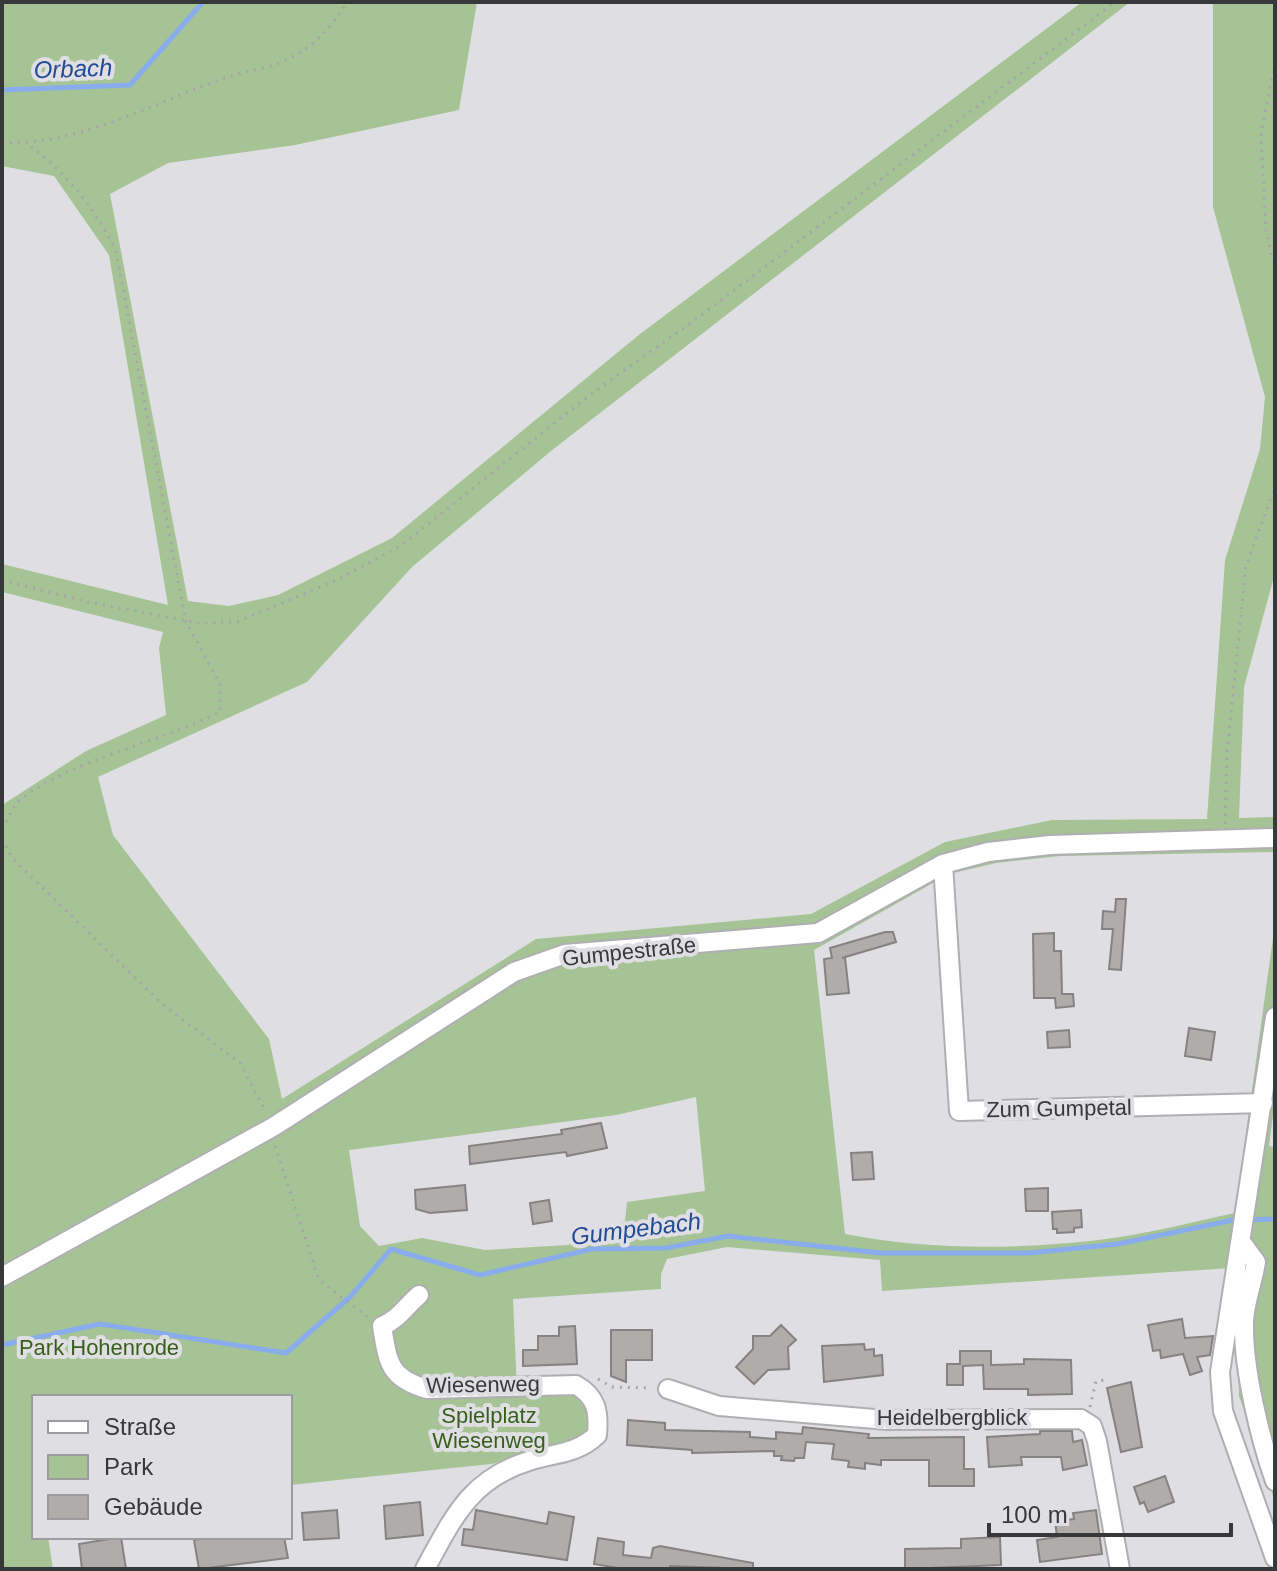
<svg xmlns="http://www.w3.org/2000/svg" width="1277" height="1571" font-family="Arial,sans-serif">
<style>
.green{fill:#a6c395;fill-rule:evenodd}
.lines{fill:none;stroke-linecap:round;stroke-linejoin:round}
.stream{stroke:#89adec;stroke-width:5}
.building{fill:#afacaa;stroke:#858281;stroke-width:2}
.minor-casing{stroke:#afafb2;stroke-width:22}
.path{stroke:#a5a5a8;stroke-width:3;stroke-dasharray:2 6;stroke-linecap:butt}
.minor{stroke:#fff;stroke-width:18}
.labels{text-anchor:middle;stroke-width:8;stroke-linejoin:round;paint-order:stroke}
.street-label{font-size:22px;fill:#373839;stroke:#dfdfe3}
.park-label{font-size:22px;fill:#385e1c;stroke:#dfdfe3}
.water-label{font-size:24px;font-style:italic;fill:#234b95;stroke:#dfdfe3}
</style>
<rect width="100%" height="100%" fill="#dfdfe3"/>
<path class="green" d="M2 2H477L459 110 295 145 168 163 110 194 188 601 229 606 278 595 392 538 640 334 1082 2H1130L551 451 412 567 307 682 98 777 113 835 269 1039 282 1099 536 939 811 914 945 842 1052 820 1207 819 1225 560 1260 449 1265 397 1213 207V2H1275V573L1244 687 1239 818 1275 817V852L1060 856 996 863 949 874 814 950 845 1234C933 1251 1032 1250 1120 1237 1159 1231 1197 1221 1235 1213L1275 923V1100L1269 1146 1275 1147V1502L1239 1396 1237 1327 1247 1267 882 1291 880 1260 727 1247 667 1259 661 1274V1289L513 1299 517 1391 573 1394 585 1401 592 1430 575 1444 491 1464 290 1485V1397H34V1537H48L53 1569H2V805L86 751 166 715 159 648 163 632 2 592V564L168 605 109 255 54 176 2 166ZM696 1097 705 1191 627 1202 625 1221 568 1245 485 1250 422 1238 379 1246 360 1226 349 1150 616 1115Z"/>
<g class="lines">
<path class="stream" d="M2 90 130 85 203 2
M1248 1220 1275 1219
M2 1345 100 1324 286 1353 350 1297 391 1249 480 1275 592 1249 666 1248 728 1236 880 1253H1029L1118 1244 1238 1219"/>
</g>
<path class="building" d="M1116 899H1126L1121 970 1109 969 1113 929H1102L1103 911 1115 912Z
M885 932H893L896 942 842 958 845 957 849 993 827 995 824 959 832 958 830 948Z
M1054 933V951H1061L1062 994H1073L1074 1006 1056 1008 1055 998H1034L1033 934Z
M1189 1028 1215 1032 1211 1060 1185 1056Z
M1069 1030 1070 1047 1048 1048 1047 1032Z
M601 1123 607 1148 567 1156 566 1152 470 1164 469 1146 562 1134 561 1130Z
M872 1152 874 1179 853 1180 851 1153Z
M465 1185 467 1210 430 1213 416 1209 415 1190Z
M1048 1188V1211H1026L1025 1189Z
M549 1200 552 1221 533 1224 530 1203Z
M1081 1210 1082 1227 1074 1228V1232L1057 1233V1229H1053L1052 1212Z
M1182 1319 1185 1338 1213 1336 1210 1355 1197 1357 1202 1371 1190 1375 1183 1354 1161 1358 1160 1350 1153 1351 1148 1325Z
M781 1325 796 1340 788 1347 789 1369 768 1370 754 1384 736 1367 753 1349V1336H770Z
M575 1326 577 1364 523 1366V1350H538V1336H559V1327Z
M611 1330H652V1360H626V1382L611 1376Z
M864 1344 865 1350 874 1349V1356L882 1355 883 1375 824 1382 822 1346Z
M960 1351H991V1365L1024 1364V1359L1071 1360 1072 1394 1028 1395V1389H984L983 1365 963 1366V1385H947V1364H960Z
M1131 1382 1142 1447 1121 1452 1107 1388Z
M628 1420 665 1423V1430L750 1432V1437L776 1439V1432L802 1434 803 1427 869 1434 868 1438 964 1437V1469H974V1486H929V1460H881V1465L865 1463V1469L848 1467 849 1461 832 1459 834 1444 806 1442 804 1458H795L794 1461 781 1460 782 1456H774V1451L692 1453V1450L627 1445Z
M1040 1431H1072L1073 1442 1082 1440 1087 1465 1063 1470 1061 1457H1021L1022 1465 989 1467 987 1437 1040 1434Z
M1165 1476 1174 1502 1148 1512 1144 1502 1140 1504 1134 1487Z
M420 1502 423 1535 386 1539 384 1506Z
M337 1510 339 1538 304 1540 302 1513Z
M476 1510 547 1524 549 1512 574 1517 567 1560 462 1545 464 1529 473 1530Z
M1096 1510 1102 1554 1040 1562 1037 1540 1057 1537 1055 1521 1074 1519 1073 1513Z
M121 1537 126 1569H82L79 1544Z
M214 1537H284L288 1558 199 1569 194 1540Z
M1000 1537 1001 1565 905 1569V1549L961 1548V1539Z
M598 1538 624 1542 623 1555 651 1558 653 1548 660 1546 753 1563V1569L670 1566V1569H624L594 1564Z"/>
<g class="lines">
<g class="minor-casing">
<path id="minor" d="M943 864 959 1111 1263 1103
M1275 1017 1220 1372 1223 1411 1275 1558
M1242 1243 1256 1262C1253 1282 1244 1304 1244 1323 1243 1368 1260 1439 1275 1481
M2 1277 273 1127 514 972 565 954 818 933 943 864 988 852 1050 845 1275 838
M419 1295C406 1306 399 1319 382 1326 388 1363 389 1378 427 1389L576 1385C597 1397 599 1412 597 1435 575 1455 557 1452 529 1461 470 1479 453 1518 425 1569
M668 1389 719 1406 887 1420 1081 1419 1092 1426 1097 1441 1120 1569"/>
</g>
<path class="path" d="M1275 63 1261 133 1266 230 1275 270
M2 143C85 144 151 103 228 77 248 70 274 68 292 57 318 43 332 26 347 2
M2 580 83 601 199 623 237 622 337 580 402 545 591 394 692 322 1115 2
M1225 824 1227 753 1246 566 1275 487
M2 829C8 820 13 804 22 798 77 758 158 743 220 712V684L186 622 116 251C91 202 69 177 27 143
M2 839 12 858 162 1004 240 1063 266 1112
M275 1146 319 1280 369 1318
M598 1379 612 1387 652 1388
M1090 1407 1096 1381 1105 1380"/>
<use href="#minor" class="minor"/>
</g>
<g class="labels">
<g class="street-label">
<text transform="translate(629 951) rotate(-6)" y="8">Gumpestraße</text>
<text transform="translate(1059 1108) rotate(-1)" y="8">Zum Gumpetal</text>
<text transform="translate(483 1384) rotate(-1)" y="8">Wiesenweg</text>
<text x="952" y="1425">Heidelbergblick</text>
</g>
<g class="park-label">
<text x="99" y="1355">Park Hohenrode</text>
<text x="489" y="1423">Spielplatz<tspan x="489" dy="25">Wiesenweg</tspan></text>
</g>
<g class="water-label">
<text transform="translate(73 69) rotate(-2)" y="8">Orbach</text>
<text transform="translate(636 1229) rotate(-7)" y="8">Gumpebach</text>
</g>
</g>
<rect width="1277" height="1571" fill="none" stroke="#373839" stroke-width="8"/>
<rect x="32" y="1395" width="260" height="144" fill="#dfdfe3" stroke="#9c9c9f" stroke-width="2"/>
<rect x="48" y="1421" width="40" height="12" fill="#ffffff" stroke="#9c9c9f" stroke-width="2"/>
<text x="104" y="1435" font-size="24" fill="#373839">Straße</text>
<rect x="48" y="1455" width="40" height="24" fill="#a6c395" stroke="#9c9c9f" stroke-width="2"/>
<text x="104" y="1475" font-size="24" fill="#373839">Park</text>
<rect x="48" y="1495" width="40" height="24" fill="#afacaa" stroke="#9c9c9f" stroke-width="2"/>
<text x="104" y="1515" font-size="24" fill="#373839">Gebäude</text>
<path d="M989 1523v12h242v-12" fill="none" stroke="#373839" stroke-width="4"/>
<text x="1001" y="1523" font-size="24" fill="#373839" stroke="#dfdfe3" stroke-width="6" paint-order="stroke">100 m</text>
</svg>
